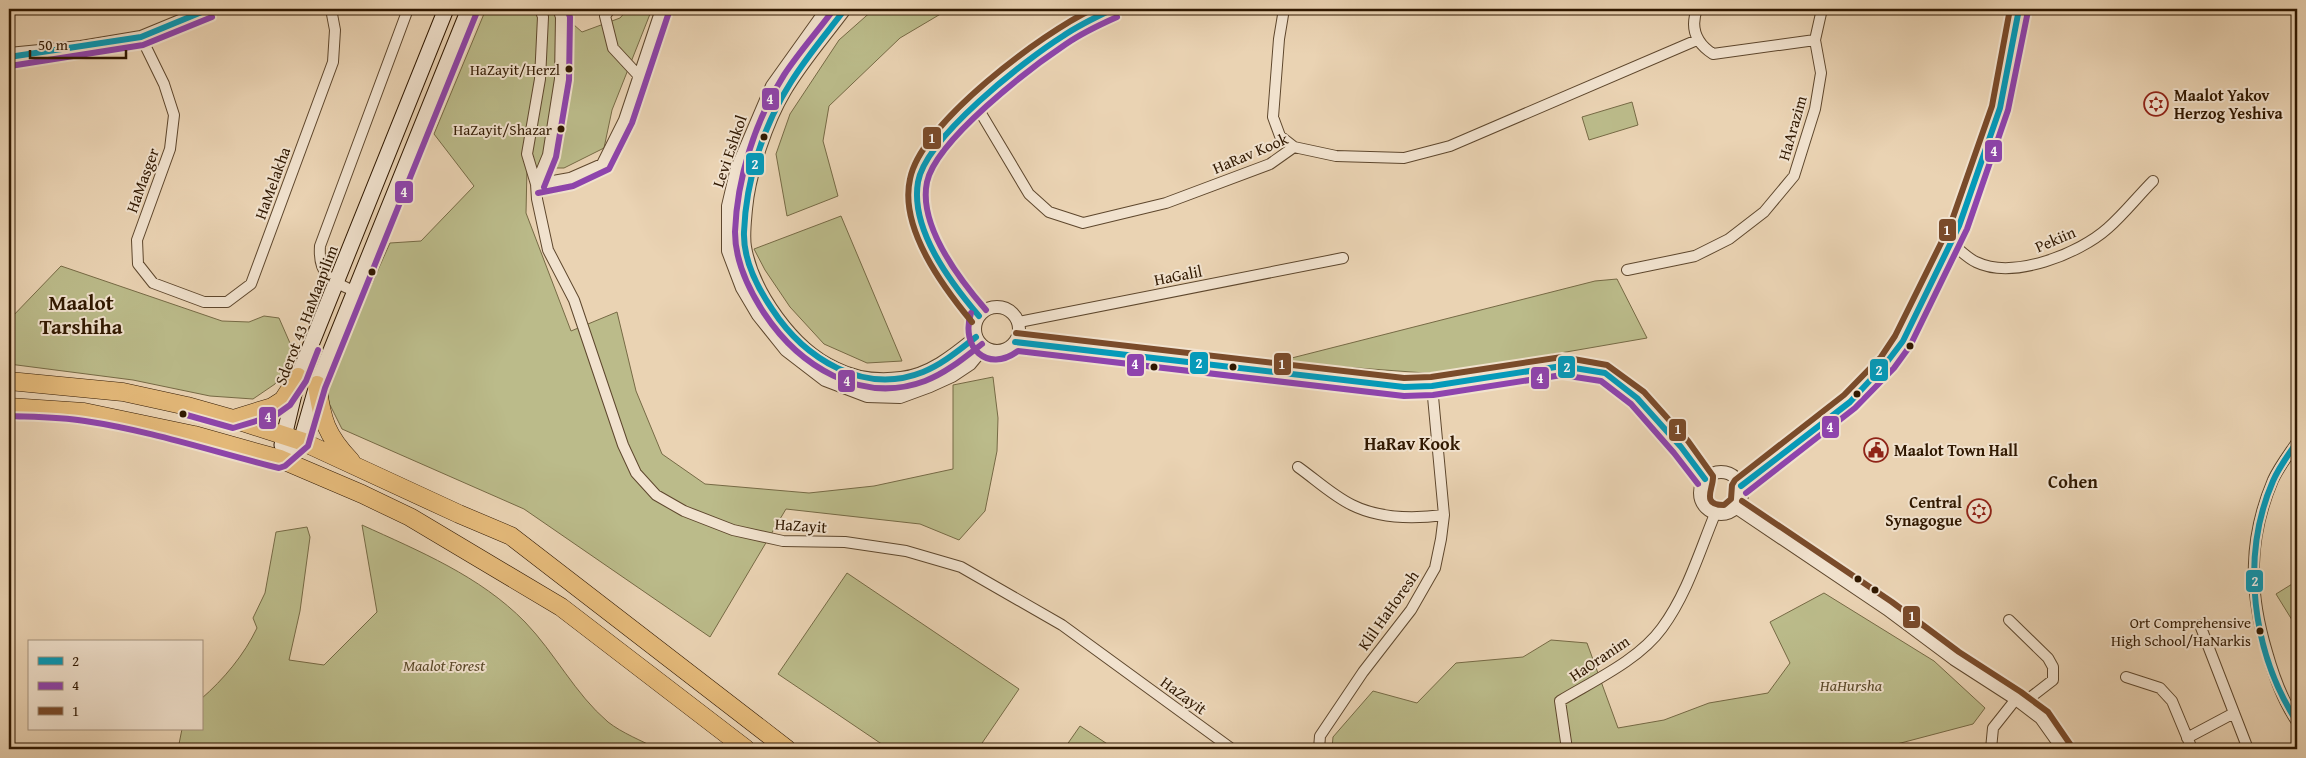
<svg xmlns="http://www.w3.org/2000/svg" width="2306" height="758" font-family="'Gentium Book Plus',serif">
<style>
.green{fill:#bbbb8a;stroke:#766a45}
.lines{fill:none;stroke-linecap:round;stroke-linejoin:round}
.minor-casing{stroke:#5e472d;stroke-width:12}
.tertiary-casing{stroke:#5e472d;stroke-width:14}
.secondary-casing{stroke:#301800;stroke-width:17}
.trunk-casing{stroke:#301800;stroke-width:19}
.minor{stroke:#f1e2ce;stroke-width:10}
.tertiary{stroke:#f1e2ce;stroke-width:12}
.secondary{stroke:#f1e2ce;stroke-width:15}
.trunk{stroke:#e5ba7a;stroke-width:18}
.bus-1-casing{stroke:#f1e2ce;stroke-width:10}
.bus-2-casing{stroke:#f1e2ce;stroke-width:10}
.bus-3-casing{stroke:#f1e2ce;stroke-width:10}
.bus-1{stroke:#059ab9;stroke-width:6}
.bus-2{stroke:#8e44ad;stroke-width:6}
.bus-3{stroke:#7a4b2a;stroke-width:6}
.bus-dot{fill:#301800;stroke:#f1e2ce;stroke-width:2}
.labels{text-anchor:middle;stroke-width:4;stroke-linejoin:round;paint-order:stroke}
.bus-label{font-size:15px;fill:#301800;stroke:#f1e2ce;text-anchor:end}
.poi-label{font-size:16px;font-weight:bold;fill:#301800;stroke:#f1e2ce;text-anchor:start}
.street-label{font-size:16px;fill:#301800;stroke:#f1e2ce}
.park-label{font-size:16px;font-style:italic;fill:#5a4929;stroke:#f1e2ce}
.neighbourhood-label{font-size:18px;font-weight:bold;fill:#301800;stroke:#f1e2ce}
.district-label{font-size:21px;font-weight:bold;fill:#301800;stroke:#f1e2ce}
.line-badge{stroke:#f1e2ce;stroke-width:2}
.badge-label{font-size:14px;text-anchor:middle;font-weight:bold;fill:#fff}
</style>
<rect width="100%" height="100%" fill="#ead3b3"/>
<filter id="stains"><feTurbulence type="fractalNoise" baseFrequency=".004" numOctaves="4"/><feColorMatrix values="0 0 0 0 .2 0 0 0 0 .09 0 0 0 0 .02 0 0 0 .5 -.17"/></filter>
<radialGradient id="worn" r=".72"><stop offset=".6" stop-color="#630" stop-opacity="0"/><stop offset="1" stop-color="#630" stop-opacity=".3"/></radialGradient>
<path class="green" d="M486 9H556L582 32 620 18 628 9H652L612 110 604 148 564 168H527L526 213 571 331 617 312 636 391 662 454 705 484 809 493 874 486 953 469V385L993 377 998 418 997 451 985 511 959 540 920 524 786 509 710 637 524 509 342 429 329 403 327 384 390 243 421 241 474 186 434 134Z
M874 9H949L900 38 829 106 823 141 838 196 787 216 776 154 790 114 839 40Z
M1632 102 1638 125 1589 140 1582 117Z
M841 216 902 361 867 363 824 344 790 307 765 270 754 249Z
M61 266 222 321 249 322 264 316 279 318 293 350 285 370 275 384 253 399 210 396 133 380 9 364V320Z
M1617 279 1647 338 1439 374 1276 362 1595 281Z
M362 525C419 551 480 576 525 622 555 653 575 694 608 722 622 733 642 741 658 749H178L182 729H201V699C224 679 244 655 257 628L253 618 265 593 276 532 307 527 310 537 300 611 289 660 324 665 377 612Z
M847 573 1019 689 978 749H889L778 674Z
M2297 581V628L2276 594Z
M1824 593 1934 661 1985 708 1973 724 1878 749H1332L1333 737 1373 691 1417 703 1456 663 1523 657 1551 640 1587 643 1618 728 1664 720 1709 703 1768 693 1790 663 1770 622Z
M1080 726 1115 749H1064Z"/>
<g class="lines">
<g class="minor-casing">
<path id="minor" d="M540 9 543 17 540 79 527 154 536 184 537 199 548 250 574 300 623 445 636 473 656 495 684 511 733 530 783 541 845 542 906 551 961 567 1062 625 1232 749
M610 9 605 16 613 48 638 75
M1284 9 1279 39 1273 117 1280 136 1294 147 1336 156 1404 158 1450 146 1697 40
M1697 9C1690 28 1696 43 1713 54L1815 40 1822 9
M141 37 164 84 174 115 170 149 137 240 138 264 153 283 204 302H227L251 284 333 62 335 30 331 9
M976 105 1029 194 1049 212 1083 223 1166 203 1270 164 1294 147
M536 184 570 178 602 164 624 120 661 9
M536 184 548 155 560 79 561 17 558 9
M1951 243C1959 249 1967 258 1976 262 2013 280 2079 254 2108 228 2124 214 2138 196 2153 181
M1627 270 1695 256 1729 239 1764 212 1794 176 1815 109 1821 73 1815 40
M354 291C330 281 318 274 320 246L408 9
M979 316C946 278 915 235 918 182 920 145 1030 56 1062 36 1079 25 1095 17 1113 9
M1019 322 1343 258
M2297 442C2289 454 2279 467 2273 480 2248 539 2249 592 2267 652 2274 677 2282 700 2297 722
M1298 467C1315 479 1333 496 1352 505 1380 519 1413 519 1444 515
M1741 486C1796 444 1865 400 1903 341L1959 226 1984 153 2000 108 2019 9
M2009 620 2048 658 2053 667V680L2022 704
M2200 625 2248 749
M2126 677 2160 688 2172 701 2192 749
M2187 738 2234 713
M1319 749 1320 736 1363 672 1411 610 1435 568 1441 539 1444 515 1432 386
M1567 749 1560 701C1593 681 1639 660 1662 628 1687 594 1699 553 1715 514
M1991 749 1993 728 2016 699"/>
</g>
<g class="tertiary-casing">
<path id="tertiary" d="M827 9 772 86 737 168 728 206V251L742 288 758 315 786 350 825 380 867 396 900 397 930 386 952 376 970 364 984 347
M845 9C825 36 802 62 785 91 767 121 749 174 746 209 745 221 743 236 745 247 753 292 793 349 835 368 855 378 879 381 901 378 930 375 955 354 976 337
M9 54 81 47 141 37 209 9
M975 329a22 22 0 1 1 44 0a22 22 0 1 1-44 0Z
M1015 342 1404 387 1432 386 1562 366 1605 373 1637 398 1681 447 1705 479
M1700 493a21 21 0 1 1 42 0a21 21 0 1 1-42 0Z
M1737 508 1887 609 1954 659 2016 699 2041 718 2063 749"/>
</g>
<g class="secondary-casing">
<path id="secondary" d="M282 445 298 377 446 9
M280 459 301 441 317 385 469 9"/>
</g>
<g class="trunk-casing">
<path id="trunk" d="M9 381 123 392 187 406 233 419 301 441 459 514 511 536 787 749
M317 385C322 420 326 435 351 461
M9 407 84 412 194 435 280 459 362 494 410 517 561 607 746 749
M233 419 272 407 283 400 298 377"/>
</g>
<use href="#minor" class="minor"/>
<use href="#tertiary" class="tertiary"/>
<use href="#secondary" class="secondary"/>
<use href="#trunk" class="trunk"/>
<g class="bus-1-casing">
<path id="bus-1" d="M845 9C827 33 807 56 791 82 763 126 746 180 744 232 743 259 757 287 772 309 804 358 863 396 923 372 943 364 959 350 976 337
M9 57 141 37 209 9
M979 316C950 282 910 229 918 182 926 137 1025 60 1063 36 1079 25 1096 17 1113 9
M1015 342 1404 387 1432 386 1562 366 1605 373 1637 398 1681 447 1705 479
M2297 442C2289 454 2279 467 2273 481 2240 557 2252 652 2297 722
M1741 486 1850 402 1887 362 1903 341 1959 226 2000 108 2019 9"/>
</g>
<g class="bus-2-casing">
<path id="bus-2" d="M834 9C818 31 799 52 784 75 755 121 737 178 735 232 735 261 749 290 764 313 799 366 861 405 925 381 946 373 964 358 982 344
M10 66 143 45 212 17
M544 187 556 157 569 80 570 17 567 9
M538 193 573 186 609 169 632 123 669 12
M986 310C960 280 918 225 927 182 936 140 1030 68 1066 44 1082 33 1099 25 1117 17
M971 313C960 347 987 374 1018 351L1404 396 1433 395 1562 375 1601 381 1631 404 1674 453 1698 484
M183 414 233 428 276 415 290 405 306 381 318 350
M9 416C34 417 60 417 85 421 152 431 214 452 279 468L285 466 308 446 325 388 477 12
M1746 493 1855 408 1894 368 1910 346 1967 229 2008 110 2028 11"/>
</g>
<g class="bus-3-casing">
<path id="bus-3" d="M972 322C943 287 899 228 910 179 921 123 1042 33 1093 9
M1016 333 1404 378 1431 377 1562 357 1607 365 1644 392 1688 441 1713 476C1714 488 1700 505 1724 505L1731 499 1732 485 1735 480 1844 395 1881 357 1895 336 1951 223 1992 106 2010 9
M1742 501 1892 602 1959 652 2021 692 2048 712 2070 744"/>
</g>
<use href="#bus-1" class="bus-1"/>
<use href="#bus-2" class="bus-2"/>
<use href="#bus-3" class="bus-3"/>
</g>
<defs>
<g id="synagogue-ring" transform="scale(1.25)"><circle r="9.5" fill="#f1e2ce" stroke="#8f2418" stroke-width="1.5"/><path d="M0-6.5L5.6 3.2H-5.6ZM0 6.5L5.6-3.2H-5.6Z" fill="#8f2418"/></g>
<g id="civic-ring" transform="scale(1.25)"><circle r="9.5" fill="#f1e2ce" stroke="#8f2418" stroke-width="1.5"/><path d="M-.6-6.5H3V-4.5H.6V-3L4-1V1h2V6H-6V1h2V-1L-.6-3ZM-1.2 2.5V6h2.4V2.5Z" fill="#8f2418"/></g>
</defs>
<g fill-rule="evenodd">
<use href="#synagogue-ring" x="2156" y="104"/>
<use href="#civic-ring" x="1876" y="450"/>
<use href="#synagogue-ring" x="1979" y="511"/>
</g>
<g class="bus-dot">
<circle cx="569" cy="69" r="4.5"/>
<circle cx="561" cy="129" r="4.5"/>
<circle cx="764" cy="137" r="4.5"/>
<circle cx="372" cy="272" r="4.5"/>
<circle cx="1910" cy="346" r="4.5"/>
<circle cx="1154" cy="367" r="4.5"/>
<circle cx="1233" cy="367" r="4.5"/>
<circle cx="1857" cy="394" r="4.5"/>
<circle cx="183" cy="414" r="4.5"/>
<circle cx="1858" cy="579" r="4.5"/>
<circle cx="1875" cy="590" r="4.5"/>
<circle cx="2260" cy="631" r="4.5"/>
</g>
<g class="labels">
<g class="bus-label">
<text x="560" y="75">HaZayit/Herzl</text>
<text x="552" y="135">HaZayit/Shazar</text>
<text x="2251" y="628">Ort Comprehensive<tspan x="2251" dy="18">High School/HaNarkis</tspan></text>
</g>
<g class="poi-label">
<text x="2174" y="101">Maalot Yakov<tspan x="2174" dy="18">Herzog Yeshiva</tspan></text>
<text x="1894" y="456">Maalot Town Hall</text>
<text x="1962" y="508" text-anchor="end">Central<tspan x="1962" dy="18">Synagogue</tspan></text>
</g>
<g class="street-label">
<text transform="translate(1792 128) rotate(-74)" y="6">HaArazim</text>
<text transform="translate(729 151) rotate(-71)" y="6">Levi Eshkol</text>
<text transform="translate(1250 153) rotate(-23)" y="6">HaRav Kook</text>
<text transform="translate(142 180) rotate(-70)" y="6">HaMasger</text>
<text transform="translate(272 183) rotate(-70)" y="6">HaMelakha</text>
<text transform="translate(2055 239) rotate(-23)" y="6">Pekiin</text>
<text transform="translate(1178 275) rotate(-11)" y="6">HaGalil</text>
<text transform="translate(306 315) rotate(-69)" y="6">Sderot 43 HaMaapilim</text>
<text transform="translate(801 525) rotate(4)" y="6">HaZayit</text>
<text transform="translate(1388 610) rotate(-55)" y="6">Klil HaHoresh</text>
<text transform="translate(1599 658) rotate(-34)" y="6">HaOranim</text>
<text transform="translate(1184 695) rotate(36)" y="6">HaZayit</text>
</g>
<g class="park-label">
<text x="444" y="671">Maalot Forest</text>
<text x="1851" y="691">HaHursha</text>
</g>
<g class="neighbourhood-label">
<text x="1412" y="450">HaRav Kook</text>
<text x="2073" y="488">Cohen</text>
</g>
<g class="district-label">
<text x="81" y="310">Maalot<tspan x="81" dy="24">Tarshiha</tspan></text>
</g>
</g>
<g class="line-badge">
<rect x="761" y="87" width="19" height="24" rx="5" fill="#8e44ad"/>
<rect x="922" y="126" width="20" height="24" rx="5" fill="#7a4b2a"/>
<rect x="1984" y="139" width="19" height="24" rx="5" fill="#8e44ad"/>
<rect x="745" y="152" width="20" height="24" rx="5" fill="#059ab9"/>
<rect x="394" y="180" width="20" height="24" rx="5" fill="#8e44ad"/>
<rect x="1938" y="218" width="19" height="24" rx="5" fill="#7a4b2a"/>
<rect x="1189" y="351" width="20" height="24" rx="5" fill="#059ab9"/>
<rect x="1273" y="352" width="19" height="24" rx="5" fill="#7a4b2a"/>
<rect x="1126" y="353" width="19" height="24" rx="5" fill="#8e44ad"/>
<rect x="1557" y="355" width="19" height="24" rx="5" fill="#059ab9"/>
<rect x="1869" y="358" width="20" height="24" rx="5" fill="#059ab9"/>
<rect x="1530" y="366" width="20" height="24" rx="5" fill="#8e44ad"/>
<rect x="837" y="369" width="19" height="24" rx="5" fill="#8e44ad"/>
<rect x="258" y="406" width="19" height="24" rx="5" fill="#8e44ad"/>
<rect x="1821" y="415" width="19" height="24" rx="5" fill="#8e44ad"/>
<rect x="1668" y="418" width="19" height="24" rx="5" fill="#7a4b2a"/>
<rect x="2245" y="569" width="19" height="24" rx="5" fill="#059ab9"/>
<rect x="1902" y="605" width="19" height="24" rx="5" fill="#7a4b2a"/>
</g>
<g class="badge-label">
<text x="770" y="104">4</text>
<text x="932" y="143">1</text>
<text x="1994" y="156">4</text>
<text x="755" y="169">2</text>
<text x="404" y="197">4</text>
<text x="1947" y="235">1</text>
<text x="1199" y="368">2</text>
<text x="1282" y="369">1</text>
<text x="1135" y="369">4</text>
<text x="1567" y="372">2</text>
<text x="1879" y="375">2</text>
<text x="1540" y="383">4</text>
<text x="847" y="386">4</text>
<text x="268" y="422">4</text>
<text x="1830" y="432">4</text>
<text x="1678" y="434">1</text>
<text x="2255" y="586">2</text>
<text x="1912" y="621">1</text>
</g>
<rect width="2306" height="758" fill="none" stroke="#ead3b3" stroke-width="30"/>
<rect x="10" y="10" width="2286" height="738" fill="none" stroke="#301800" stroke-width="2.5"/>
<rect x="15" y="15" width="2276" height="728" fill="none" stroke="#301800"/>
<rect x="28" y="640" width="175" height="90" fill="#f1e2ce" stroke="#a4917c"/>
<rect x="38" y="657" width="25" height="8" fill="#059ab9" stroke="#a4917c"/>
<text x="72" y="666" font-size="15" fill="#301800">2</text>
<rect x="38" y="682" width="25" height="8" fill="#8e44ad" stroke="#a4917c"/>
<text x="72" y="690" font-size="15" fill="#301800">4</text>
<rect x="38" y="707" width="25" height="8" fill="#7a4b2a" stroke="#a4917c"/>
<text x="72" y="716" font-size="15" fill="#301800">1</text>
<path d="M30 50v8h96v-8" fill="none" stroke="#301800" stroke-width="2.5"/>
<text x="38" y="50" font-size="15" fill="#301800" stroke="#f1e2ce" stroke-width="4" paint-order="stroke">50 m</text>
<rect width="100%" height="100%" filter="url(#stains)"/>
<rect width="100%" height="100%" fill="url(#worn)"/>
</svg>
